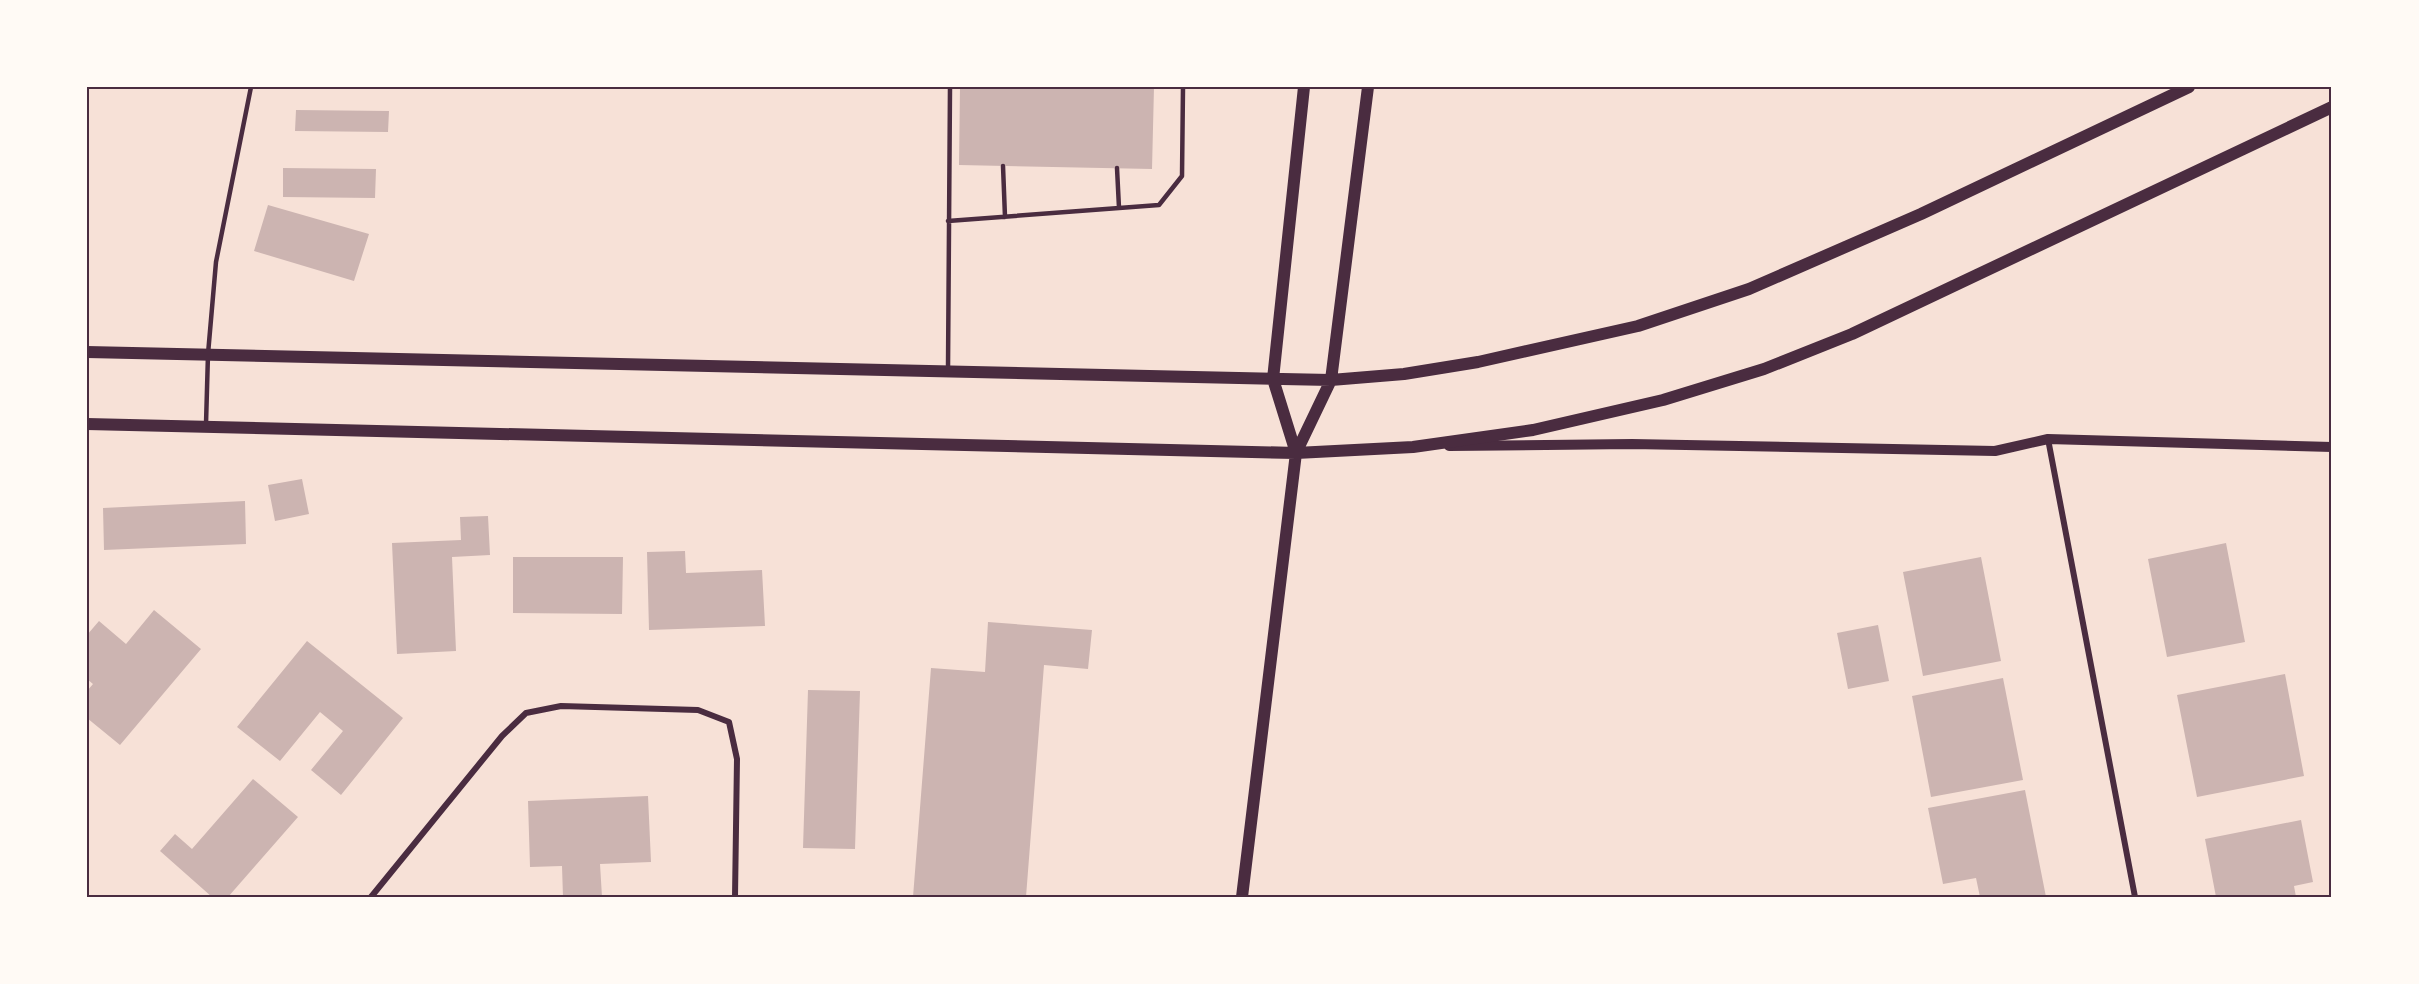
<svg xmlns="http://www.w3.org/2000/svg" width="2419" height="984" font-family="'Noto Sans',sans-serif">
<style>
.building{fill:#ccb4b1}
.lines{fill:none;stroke-linecap:round;stroke-linejoin:round}
.service{stroke:#4a2c40;stroke-width:4.5}
.minor{stroke:#4a2c40;stroke-width:6}
.tertiary{stroke:#4a2c40;stroke-width:10}
.secondary{stroke:#4a2c40;stroke-width:12}
.neatline{fill:none;stroke:#4a2c40;stroke-width:2}
</style>
<rect width="100%" height="100%" fill="#f7e1d7"/>
<path class="building" d="M960 87H1154L1152 169 959 165Z
M296 110 389 111 388 132 295 131Z
M283 168 376 169 375 198 283 197Z
M268 205 369 234 354 281 254 251Z
M302 479 309 514 275 521 268 485Z
M245 501 246 544 104 550 103 508Z
M488 516 490 555 452 557 456 651 397 654 392 543 461 540 460 517Z
M2226 543 2245 642 2167 657 2148 559Z
M685 551 686 573 762 570 765 626 649 630 647 552Z
M513 557H623L622 614 513 613Z
M1981 557 2001 661 1923 676 1903 572Z
M154 610 201 649 120 745 87 718V691L93 684 87 679V635L99 621 126 644Z
M988 622 1092 630 1088 669 1044 665 1026 897H913L931 668 985 672Z
M1878 625 1889 681 1848 689 1837 633Z
M307 641 403 718 341 795 311 770 343 731 320 712 280 761 237 727Z
M2285 674 2304 776 2197 797 2177 695Z
M2003 678 2023 780 1931 797 1912 696Z
M808 690 860 691 855 849 803 848Z
M253 779 298 817 228 897H212L160 851 175 834 192 849Z
M2025 790 2046 897H1980L1976 878 1943 884 1928 808Z
M648 796 651 862 600 864 602 897H563L562 866 530 867 528 801Z
M2301 820 2313 882 2294 886 2296 897H2216L2205 839Z"/>
<g class="lines">
<path class="service" d="M1003 166 1005 217
M1117 168 1119 208
M948 221 1159 205 1182 176 1183 87
M948 369 950 87
M206 424 208 354 216 262 251 87"/>
<path class="minor" d="M2048 439 2135 897
M371 897 502 736 526 713 561 706 698 710 729 722 737 759 735 897"/>
<path class="tertiary" d="M1449 446 1632 444 1995 451 2048 439 2332 447"/>
<path class="secondary" d="M87 352 1331 380 1404 374 1478 362 1638 326 1749 289 1921 214 2189 87
M87 424 1296 453 1413 447 1533 430 1663 400 1764 369 1852 334 2332 107
M1296 453 1273 379 1304 87
M1242 897 1296 453 1331 380 1368 87"/>
</g>
<rect width="2419" height="984" fill="none" stroke="#fffaf5" stroke-width="177"/>
<rect x="88" y="88" width="2242" height="808" class="neatline"/>
</svg>
